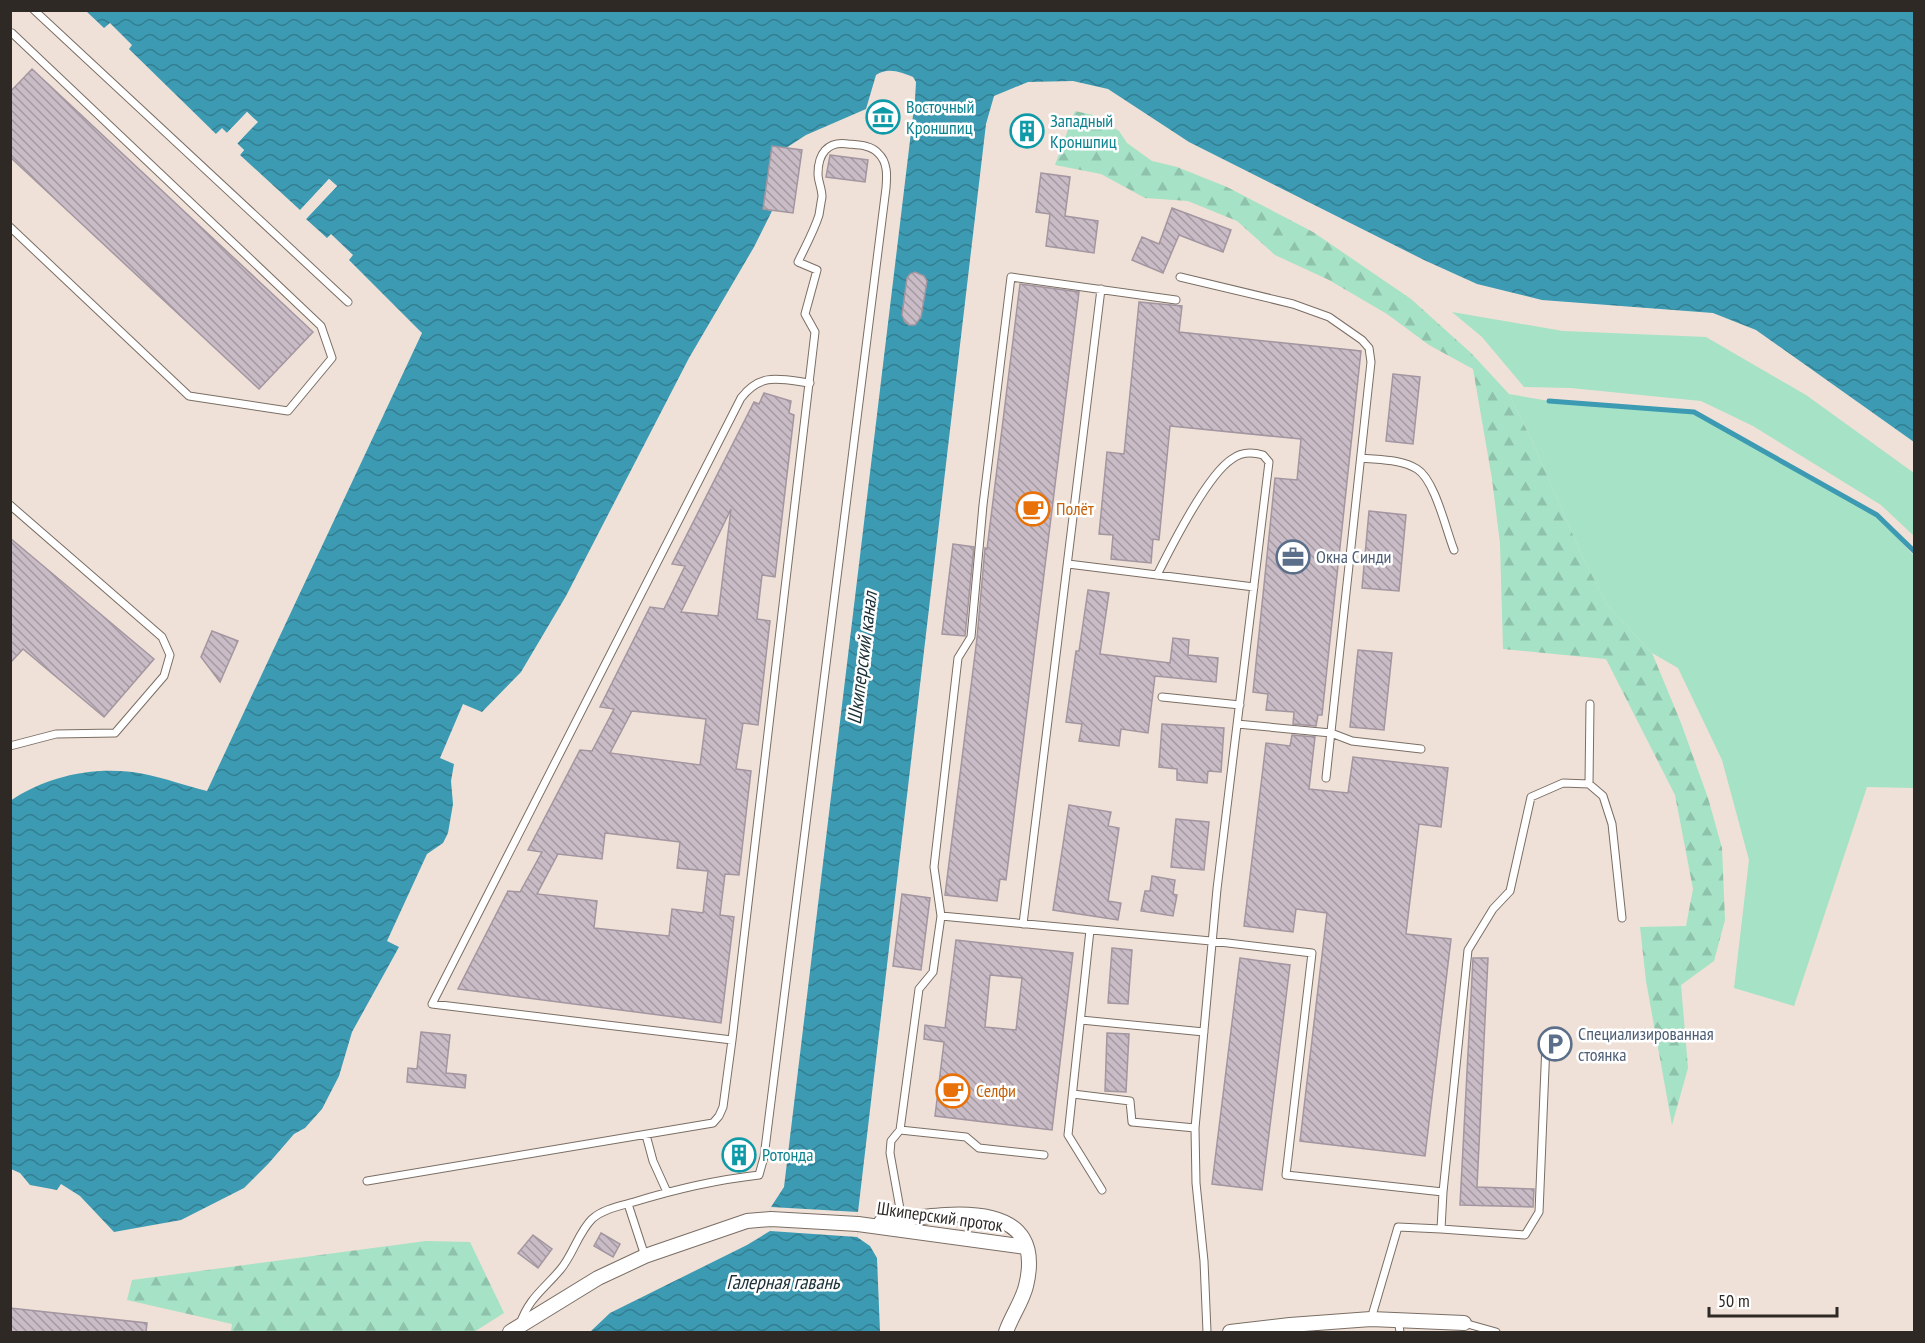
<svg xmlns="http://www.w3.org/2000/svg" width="1925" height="1343" font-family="'PT Sans Narrow',sans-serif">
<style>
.grass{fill:#a5e2c6}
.forest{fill:url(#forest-firs)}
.water{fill:url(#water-waves)}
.pier{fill:#efe1d7}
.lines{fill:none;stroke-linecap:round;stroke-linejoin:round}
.stream{stroke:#3c9ab3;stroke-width:5}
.building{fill:url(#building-back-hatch);stroke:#a396a0;stroke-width:1.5;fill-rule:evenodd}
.lane-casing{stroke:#7a6e65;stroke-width:9}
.street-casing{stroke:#7a6e65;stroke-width:16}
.lane{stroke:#fff;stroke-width:7}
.street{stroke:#fff;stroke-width:14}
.labels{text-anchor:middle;stroke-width:5;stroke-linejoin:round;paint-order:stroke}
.culture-label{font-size:18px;fill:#0d838f;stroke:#fff;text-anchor:start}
.food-label{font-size:18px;fill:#c56008;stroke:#fff;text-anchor:start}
.service-label{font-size:18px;fill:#4e5e75;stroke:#fff;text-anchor:start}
.street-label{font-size:18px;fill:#2e2925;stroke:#fff}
.water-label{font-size:20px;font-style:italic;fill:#1b3037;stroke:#fff}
</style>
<defs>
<pattern id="forest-firs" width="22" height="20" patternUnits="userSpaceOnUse" patternTransform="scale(1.5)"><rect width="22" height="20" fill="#a5e2c6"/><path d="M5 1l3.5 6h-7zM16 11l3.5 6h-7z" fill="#8ec2aa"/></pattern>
<pattern id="water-waves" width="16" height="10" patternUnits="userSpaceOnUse" patternTransform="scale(1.5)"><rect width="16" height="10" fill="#3c9ab3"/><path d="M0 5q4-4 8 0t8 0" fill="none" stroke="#337e91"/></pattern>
<pattern id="building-back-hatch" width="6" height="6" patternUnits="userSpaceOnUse" patternTransform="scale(1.5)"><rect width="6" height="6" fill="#c9bcc6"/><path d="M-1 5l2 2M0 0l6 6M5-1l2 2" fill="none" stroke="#a499a1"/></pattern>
</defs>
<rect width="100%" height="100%" fill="#efe1d7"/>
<path class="grass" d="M1452 312 1563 331 1706 337 1806 395 1914 473V536L1881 505 1753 426 1701 401 1571 388 1524 387 1482 337Z
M1509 394 1549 401 1694 412 1877 515 1914 556V788L1867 787 1794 1006 1734 988 1749 860 1722 760 1678 668 1652 653 1608 606 1583 558 1533 443Z"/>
<path class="forest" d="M1075 111 1093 115 1119 131 1127 143 1152 161 1177 167 1227 187 1313 232 1411 299 1471 353 1509 394 1533 443 1583 558 1608 606 1652 653 1681 723 1708 798 1722 848 1725 920 1714 961 1681 985 1688 1068 1672 1125 1646 981 1640 927 1686 926 1693 889 1675 795 1606 659 1503 649 1500 543 1492 479 1473 369 1429 345 1387 314 1329 280 1275 255 1237 221 1188 201 1145 198 1101 174 1055 165Z
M426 1241 470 1242 504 1313 474 1332H231L232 1324 127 1300 132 1280Z"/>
<path class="water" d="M86 11H1914V442L1756 330 1713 313 1542 300 1477 284 1424 260 1189 142 1108 89 1073 81 1028 82 994 96 986 124 858 1212 857 1237 870 1246 877 1258 880 1332H590L610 1313 747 1245 770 1231 771 1207 784 1187 915 99 916 82 913 77C901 72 888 67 876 75L866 109 806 135 786 148 772 146 763 209 772 211 754 247 689 358 566 596 521 672 482 712 463 704 440 758 454 764 451 781 453 804 448 833 443 843 427 854 387 941 399 947 352 1032 339 1076 322 1109 305 1128 294 1134 269 1163 244 1188 181 1220 114 1232 80 1196 61 1184 57 1190 30 1185 20 1173 11 1169 10 801C48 775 99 765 144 774 165 778 186 786 207 791L422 333 349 260 353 255 331 234 327 238 306 219 337 186 329 179 300 210 240 155 244 150 237 144 257 122 247 112 227 133 222 129 216 134 129 49 132 45 110 23 104 28Z"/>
<path class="pier" d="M247 112 258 122 237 143 244 150 238 157 237 154 240 150 235 145 234 142 253 122 247 116 228 136 222 133 218 137 214 136 222 128 227 133Z
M329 179 337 186 304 221V217L333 186 330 183 302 213H298Z
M771 1207 858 1212 857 1237 770 1231Z"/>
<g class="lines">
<path class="stream" d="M1549 401 1694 412 1877 515 1914 551"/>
</g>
<path class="building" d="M32 69 313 332 259 389 10 157V92Z
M874 107 894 109 891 127 872 125Z
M1018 120 1038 123 1036 142 1016 140Z
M772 146 802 150 793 213 763 209Z
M830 155 868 160 865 182 826 177Z
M1041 173 1070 177 1065 216 1098 221 1094 253 1046 246 1050 214 1036 212Z
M1172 208 1231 230 1223 252 1179 235 1163 273 1132 260 1142 237 1159 244Z
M915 272 924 276 927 281 921 317 915 325H909L905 322 902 315 907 278 910 274Z
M1020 284 1079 292 1006 880 1000 879 997 901 945 895 977 638 985 548 987 549Z
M1139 302 1182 306 1179 332 1361 351 1322 715H1318L1316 726 1293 724 1294 712 1266 710 1268 694 1253 692 1275 478 1297 480 1301 439 1170 426 1159 540 1153 539 1151 563 1111 559 1113 535 1099 534 1107 452 1124 454Z
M1393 374 1420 377 1413 444 1386 441Z
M764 393 791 401 789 413 794 415 775 577 762 575 757 619 770 621 758 725 743 723 736 769 751 771 739 875 725 874 720 915 734 917 721 1023 458 989 508 891 520 892 542 852 528 850 580 750 592 751 614 709 600 707 650 607 664 609 685 566 672 564 754 402 759 404ZM731 509 718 616 681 612ZM632 711 706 719 700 765 610 753ZM605 833 680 842 677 868 708 871 703 913 672 909 669 936 594 928 597 901 537 894 558 854 602 859Z
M1369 511 1406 515 1399 591 1362 588Z
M10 538 154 659 104 717 23 649 10 663Z
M953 544 974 547 965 636 942 634Z
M1088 590 1109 593 1100 654 1170 663 1173 638 1189 640 1188 655 1218 658 1216 682 1155 676 1148 733 1121 729 1119 746 1079 741 1082 724 1066 722 1076 651H1079Z
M212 631 238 641 220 682 201 657Z
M1358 650 1392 653 1384 730 1350 727Z
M1162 724 1224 728 1221 772 1208 771 1207 783 1177 780V769L1159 767Z
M1292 735 1315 737 1309 789 1348 793 1353 757 1448 768 1441 827 1419 824 1406 934 1451 939 1425 1156 1300 1141 1327 913 1296 909 1293 932 1244 926 1266 743 1290 746Z
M1069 805 1111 812 1108 826 1119 828 1108 901 1121 903 1118 920 1053 910Z
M1176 819 1209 822 1204 870 1171 867Z
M1152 876 1175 880 1173 894 1177 895 1173 916 1141 911 1145 891H1150Z
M902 894 930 898 921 970 893 966Z
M956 940 1073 953 1052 1130 935 1116 944 1042 924 1039 925 1025 945 1028ZM990 975 1022 978 1016 1030 985 1027Z
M1112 948 1132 950 1128 1004 1108 1003Z
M1240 958 1290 965 1262 1190 1212 1184Z
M1473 958H1488L1477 1187 1534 1189 1533 1207 1460 1205Z
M421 1032 450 1035 446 1073 466 1075 465 1088 407 1082 408 1068 417 1069Z
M1107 1033 1129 1034 1126 1092 1105 1091Z
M601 1233 620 1244 613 1257 594 1246Z
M533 1235 552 1249 538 1268 518 1253Z
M10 1308 147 1323 146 1332H10Z"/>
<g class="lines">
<g class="lane-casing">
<path id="lane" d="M34 10 348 302
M10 35 12 33 321 326 332 358 288 411 189 396 10 227
M1180 277 1293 304 1329 317 1362 340 1369 348 1371 362 1326 778
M1361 458C1379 460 1401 459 1417 469 1435 480 1446 530 1454 550
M10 505 162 637 170 655 164 676 115 733 56 734 10 746
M1068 564 1254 587
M1157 575C1171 547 1207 475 1232 459 1241 452 1253 452 1263 455L1269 462 1217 889 1195 1128 1196 1183 1204 1261 1207 1332
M1162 697 1240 705
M1237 724 1331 733 1352 741 1421 749
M1589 784 1590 704
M941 916 1211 941 1312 953 1286 1175 1443 1192 1441 1229 1525 1235 1539 1212 1546 1044
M1023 924 1101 289
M1090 930 1068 1135 1102 1190
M1081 1020 1204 1032
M1073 1094 1130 1101 1132 1122 1195 1128
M900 1130 966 1137 979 1148 1044 1155
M646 1135 653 1161 667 1192
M367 1181 713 1123 719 1116 723 1107 732 1040 432 1004 741 398C761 372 780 379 810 383
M1443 1192 1468 950 1493 909 1510 891 1531 797 1563 783 1589 784 1603 796 1612 824 1622 918
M628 1204 645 1256
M902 1220 890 1153 891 1141 900 1130 919 989 933 972 941 916 934 867 958 658 971 637 983 505 1011 277 1176 300
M1371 1319 1398 1227 1441 1229
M1398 1319 1400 1332
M1464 1323 1496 1332
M520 1324C529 1298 543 1290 560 1270 573 1255 578 1233 592 1219 603 1209 620 1206 634 1202 676 1189 715 1180 759 1175L764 1157 886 188C887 176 888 162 878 153 871 145 858 145 848 144 827 141 818 154 818 174 818 181 822 189 822 197 821 202 820 209 819 215 814 231 805 247 798 262L817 270 805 314 815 332 732 1040"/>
</g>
<g class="street-casing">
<path id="street" d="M881 1222C935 1216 1049 1191 1026 1286 1022 1302 1011 1317 1006 1332
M510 1332 598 1278 645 1256 747 1221 771 1219 858 1224 1026 1247
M1230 1332 1290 1325 1371 1319 1464 1323"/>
</g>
<use href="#lane" class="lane"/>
<use href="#street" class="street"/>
</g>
<defs>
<g id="museum-ring" transform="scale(1.725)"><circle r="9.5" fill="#fff" stroke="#0f9aa8" stroke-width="1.5"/><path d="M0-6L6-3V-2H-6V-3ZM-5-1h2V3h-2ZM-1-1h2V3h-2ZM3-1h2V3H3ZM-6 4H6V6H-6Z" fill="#0f9aa8"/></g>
<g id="building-ring" transform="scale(1.725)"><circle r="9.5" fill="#fff" stroke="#0f9aa8" stroke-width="1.5"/><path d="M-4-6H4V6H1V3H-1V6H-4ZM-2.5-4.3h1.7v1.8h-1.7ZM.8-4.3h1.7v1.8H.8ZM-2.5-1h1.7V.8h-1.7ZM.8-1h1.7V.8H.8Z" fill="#0f9aa8"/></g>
<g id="cafe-ring" transform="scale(1.725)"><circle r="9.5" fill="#fff" stroke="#e8710a" stroke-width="1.5"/><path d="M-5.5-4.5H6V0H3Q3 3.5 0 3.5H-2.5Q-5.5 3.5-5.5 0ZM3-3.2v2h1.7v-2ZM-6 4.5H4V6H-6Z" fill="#e8710a"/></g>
<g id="office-ring" transform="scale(1.725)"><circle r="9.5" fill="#fff" stroke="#5c6f8a" stroke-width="1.5"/><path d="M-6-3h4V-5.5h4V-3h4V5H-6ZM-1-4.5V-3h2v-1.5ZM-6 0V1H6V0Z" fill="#5c6f8a"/></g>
<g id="parking-ring" transform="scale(1.725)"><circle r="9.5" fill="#fff" stroke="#5c6f8a" stroke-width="1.5"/><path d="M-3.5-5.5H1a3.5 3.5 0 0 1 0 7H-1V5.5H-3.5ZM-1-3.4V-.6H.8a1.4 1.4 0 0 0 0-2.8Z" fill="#5c6f8a"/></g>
</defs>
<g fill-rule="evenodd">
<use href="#museum-ring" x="883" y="117"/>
<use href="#building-ring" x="1027" y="131"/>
<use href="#cafe-ring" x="1033" y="509"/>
<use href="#office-ring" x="1293" y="557"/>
<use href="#parking-ring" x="1555" y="1044"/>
<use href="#cafe-ring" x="953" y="1091"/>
<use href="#building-ring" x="739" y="1155"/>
</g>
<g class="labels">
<g class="culture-label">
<text x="906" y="113">Восточный<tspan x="906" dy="21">Кроншпиц</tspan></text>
<text x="1050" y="127">Западный<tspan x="1050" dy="21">Кроншпиц</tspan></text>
<text x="762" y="1161">Ротонда</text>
</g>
<g class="food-label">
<text x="1056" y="515">Полёт</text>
<text x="976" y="1097">Селфи</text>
</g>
<g class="service-label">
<text x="1316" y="563">Окна Синди</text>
<text x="1578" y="1040">Специализированная<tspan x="1578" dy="21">стоянка</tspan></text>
</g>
<g class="street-label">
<text transform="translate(940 1217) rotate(8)" y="6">Шкиперский проток</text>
</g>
<g class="water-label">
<text transform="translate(862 658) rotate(-83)" y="7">Шкиперский канал</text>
<text x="783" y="1289">Галерная гавань</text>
</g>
</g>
<rect width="1925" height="1343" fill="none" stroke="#2e2925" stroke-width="24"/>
<path d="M1709 1307v9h128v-9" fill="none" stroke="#2e2925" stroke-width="3"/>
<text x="1718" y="1307" font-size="18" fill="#2e2925" stroke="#ffffff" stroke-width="4.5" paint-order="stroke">50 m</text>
</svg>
